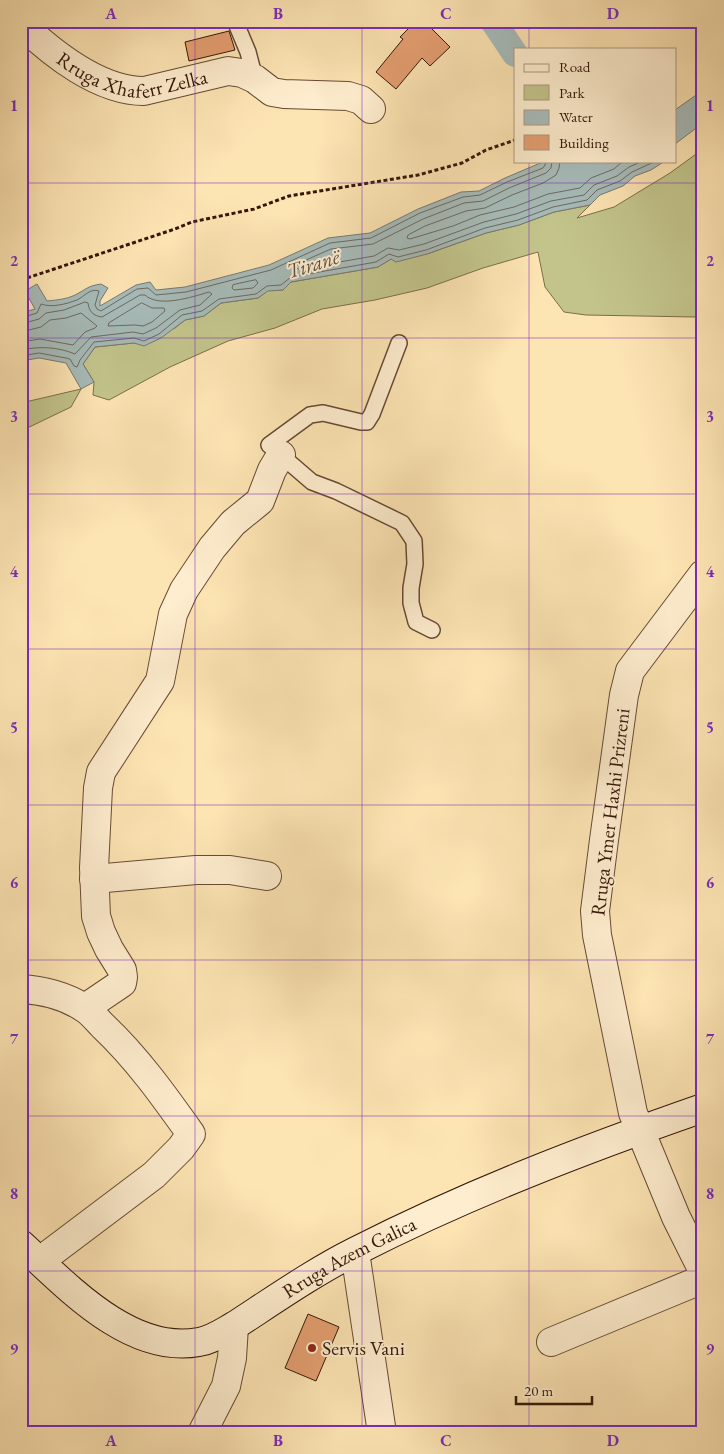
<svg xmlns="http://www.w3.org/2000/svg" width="724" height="1454" font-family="'EB Garamond',serif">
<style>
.green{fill:#c2c48b;stroke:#7b6e4a}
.water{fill:#a6bbb9;stroke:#787973}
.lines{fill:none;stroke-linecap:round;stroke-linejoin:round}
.shore{stroke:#6d6961;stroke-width:1}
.canal{stroke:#a6bbb9;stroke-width:26}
.building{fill:#e59f71;stroke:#341709}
.service-casing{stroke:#664a34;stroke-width:18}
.minor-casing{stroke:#664a34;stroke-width:30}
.secondary-casing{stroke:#341709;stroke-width:30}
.path{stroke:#341709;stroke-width:3;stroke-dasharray:4 2.5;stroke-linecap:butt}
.service{stroke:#feedce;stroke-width:15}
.minor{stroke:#feedce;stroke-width:28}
.secondary{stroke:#feedce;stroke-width:28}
.grid{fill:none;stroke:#7b2cbf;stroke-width:1;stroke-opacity:0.55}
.poi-dot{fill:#8f2418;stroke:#feedce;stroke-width:2}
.labels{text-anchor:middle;stroke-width:4;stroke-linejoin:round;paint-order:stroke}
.street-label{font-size:20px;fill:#341709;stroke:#feedce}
.poi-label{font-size:20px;fill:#341709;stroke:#feedce;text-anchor:start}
.water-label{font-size:21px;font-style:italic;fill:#5c5047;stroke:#feedce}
.neatline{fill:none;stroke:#7b2cbf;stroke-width:2}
.grid-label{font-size:16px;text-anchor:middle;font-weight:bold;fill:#7b2cbf}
</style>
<rect width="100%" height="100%" fill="#fde4b3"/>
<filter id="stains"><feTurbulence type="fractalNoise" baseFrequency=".004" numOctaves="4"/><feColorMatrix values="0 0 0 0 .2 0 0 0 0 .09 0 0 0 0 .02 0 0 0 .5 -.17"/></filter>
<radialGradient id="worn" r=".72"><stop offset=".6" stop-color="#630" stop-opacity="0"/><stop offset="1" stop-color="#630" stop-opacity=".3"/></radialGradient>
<path class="green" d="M703 149V298L695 317 586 315 564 312 545 287 538 252 483 268 427 288 375 300 322 309 275 328 228 341 170 367 109 400 93 395 94 382 83 364 95 347 134 343 175 328 185 320 204 316 221 303 258 298 268 290H283L291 282 378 267 391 259 427 254 486 233 519 225 554 212 590 205 577 218 614 207 670 173Z
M81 389 71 407 21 431V403Z"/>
<path class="water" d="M703 90V126L695 129 675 144V110Z
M545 161H665L651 170 635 176 623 186 600 195 590 205 554 212 519 225 486 233 427 254 396 262 391 259 378 267 291 282 283 290 268 291 258 298 221 303 204 316 185 320 161 338 144 346 134 343 95 347 83 364 94 382 81 389 66 363 39 358 21 361V313L35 309 25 291 37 284 47 301C57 300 67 299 75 295 87 289 87 286 101 284L108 288 100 301V306L136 285 150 282 156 290 185 287 269 265 328 238 370 233 418 209 461 192 479 191 505 178Z"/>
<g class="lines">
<path class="shore" d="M552 161 551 168 546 173 509 188 483 201 464 203 423 219 373 244 331 249 297 264 296 268 299 269 374 256 388 248 399 250 424 244 484 222 516 214 551 201 584 195 594 185 617 176 629 167 643 161
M560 161 559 168 556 175 543 183 512 195 485 208 466 211 425 226 408 235 407 238 410 239 453 226 480 215 514 207 548 194 580 188 591 178 614 169 623 161
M256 280 258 283 253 288 234 290 232 288 233 285Z
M142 303 152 308H164L165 311 152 322 143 326 135 325 108 326 109 323Z
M21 318 37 313 41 304C52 308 66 304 77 300 85 296 90 288 99 291L95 305 97 309 101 311 137 289 148 288 156 295 186 292 271 270 330 243 371 238 420 213 463 197 480 195 507 182 543 168 545 165 546 161
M21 324 39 319 46 313 64 310 85 302 88 303C89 311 93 316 102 317L140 295H145C159 308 192 297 209 292L212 294 200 305 180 310 156 328 143 334 133 332 91 337 75 354C58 347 40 346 21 350
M21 332 41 327 50 320 66 318 81 313 97 326 95 328 85 332 73 345 40 339 21 342
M21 356 39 353 66 358 70 359 74 366 77 367 80 360 94 342 134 338 144 341 159 334 182 315 202 311 219 299 256 294 267 286 281 285 291 277 376 262 389 254 398 257 426 250 485 228 518 220 553 207 587 200 597 190 620 181 632 172 656 161"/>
<path class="canal" d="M493 21 515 54"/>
</g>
<path class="building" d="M416 21H424L450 47 430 66 422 58 396 89 376 72 403 39 400 37Z
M229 31 235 50 189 61 185 42Z
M308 1314 339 1327 316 1381 285 1368Z"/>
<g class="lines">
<g class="service-casing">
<path id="service" d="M235 21 248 52 255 79
M399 343 372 414 367 422H361L323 413 310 415 269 445 312 482 336 491 402 523 414 541 415 564 411 588V603L416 622 432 630"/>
</g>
<g class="minor-casing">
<g id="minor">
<path id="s1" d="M21 24C53 54 99 91 144 91L228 71 242 73 255 79 272 92 284 94 348 96 361 100 371 109"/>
<path d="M703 574 630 671 624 695 604 840 595 911 597 935 633 1113 676 1217 703 1271"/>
<path d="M94 879 196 870H230L267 876"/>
<path d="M21 989C42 990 66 996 84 1008 91 1012 97 1020 103 1026 137 1058 164 1096 191 1134L181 1148 154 1175 40 1261"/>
<path d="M85 1008 122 983 123 977 122 970 109 949 101 932 96 916 94 868 98 788 101 772 160 681 173 614 184 590 212 548 233 523 260 501 272 470 281 455"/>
<path d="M355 1252 382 1433"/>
<path d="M551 1342 703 1279"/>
<path d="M202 1433 226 1386 232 1358 234 1326"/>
</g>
</g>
<g class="secondary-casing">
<g id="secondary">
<path id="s2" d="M21 1244C67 1286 130 1355 199 1342 212 1340 223 1332 234 1326 274 1300 314 1272 356 1251 468 1194 585 1149 703 1108"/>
</g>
</g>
<path class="path" d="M21 280 175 229 192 222 254 209 289 196 418 175 462 163 486 150 515 140"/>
<use href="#service" class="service"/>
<use href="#minor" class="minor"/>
<use href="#secondary" class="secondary"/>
</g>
<path class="grid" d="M195 21V1433M362 21V1433M529 21V49M529 161V1433M21 183H703M21 338H703M21 494H703M21 649H703M21 805H703M21 960H703M21 1116H703M21 1271H703"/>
<circle class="poi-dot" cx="312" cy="1348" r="5"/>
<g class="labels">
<g class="street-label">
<text dy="7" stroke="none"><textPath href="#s1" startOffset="129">Rruga Xhaferr Zelka</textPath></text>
<text transform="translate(610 812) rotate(-83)" y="7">Rruga Ymer Haxhi Prizreni</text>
<text dy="7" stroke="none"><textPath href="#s2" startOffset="384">Rruga Azem Galica</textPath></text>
</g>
<g class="poi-label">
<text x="322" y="1355">Servis Vani</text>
</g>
<g class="water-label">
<text transform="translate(313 264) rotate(-17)" y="7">Tiranë</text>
</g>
</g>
<rect width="724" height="1454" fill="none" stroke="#fde4b3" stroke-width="55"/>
<rect x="514" y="48" width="162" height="115" fill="#feedce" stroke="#ad977f"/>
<rect x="524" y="64" width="25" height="8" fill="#feedce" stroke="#ad977f"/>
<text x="559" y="72" font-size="15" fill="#341709">Road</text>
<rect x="524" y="85" width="25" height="15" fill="#c2c48b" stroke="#ad977f"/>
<text x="559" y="98" font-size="15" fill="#341709">Park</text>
<rect x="524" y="110" width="25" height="15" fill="#a6bbb9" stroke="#ad977f"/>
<text x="559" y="122" font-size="15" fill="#341709">Water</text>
<rect x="524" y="135" width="25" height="15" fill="#e59f71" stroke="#ad977f"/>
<text x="559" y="148" font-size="15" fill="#341709">Building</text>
<path d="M516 1396v8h76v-8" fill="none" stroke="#341709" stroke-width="2.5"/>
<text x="524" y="1396" font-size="15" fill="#341709" stroke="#feedce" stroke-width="4" paint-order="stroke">20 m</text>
<rect x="28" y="28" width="668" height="1398" class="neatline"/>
<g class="grid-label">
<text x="111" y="19">A</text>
<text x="278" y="19">B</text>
<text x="446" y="19">C</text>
<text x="613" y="19">D</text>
<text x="14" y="111">1</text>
<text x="710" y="111">1</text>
<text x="14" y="266">2</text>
<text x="710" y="266">2</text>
<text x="14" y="422">3</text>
<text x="710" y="422">3</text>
<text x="14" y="577">4</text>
<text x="710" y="577">4</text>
<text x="14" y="733">5</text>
<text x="710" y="733">5</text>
<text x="14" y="888">6</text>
<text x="710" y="888">6</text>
<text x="14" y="1044">7</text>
<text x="710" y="1044">7</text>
<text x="14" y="1199">8</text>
<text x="710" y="1199">8</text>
<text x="14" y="1354">9</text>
<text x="710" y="1354">9</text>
<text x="111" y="1446">A</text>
<text x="278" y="1446">B</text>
<text x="446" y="1446">C</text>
<text x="613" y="1446">D</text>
</g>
<rect width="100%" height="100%" filter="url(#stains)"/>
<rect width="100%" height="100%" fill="url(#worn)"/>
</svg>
